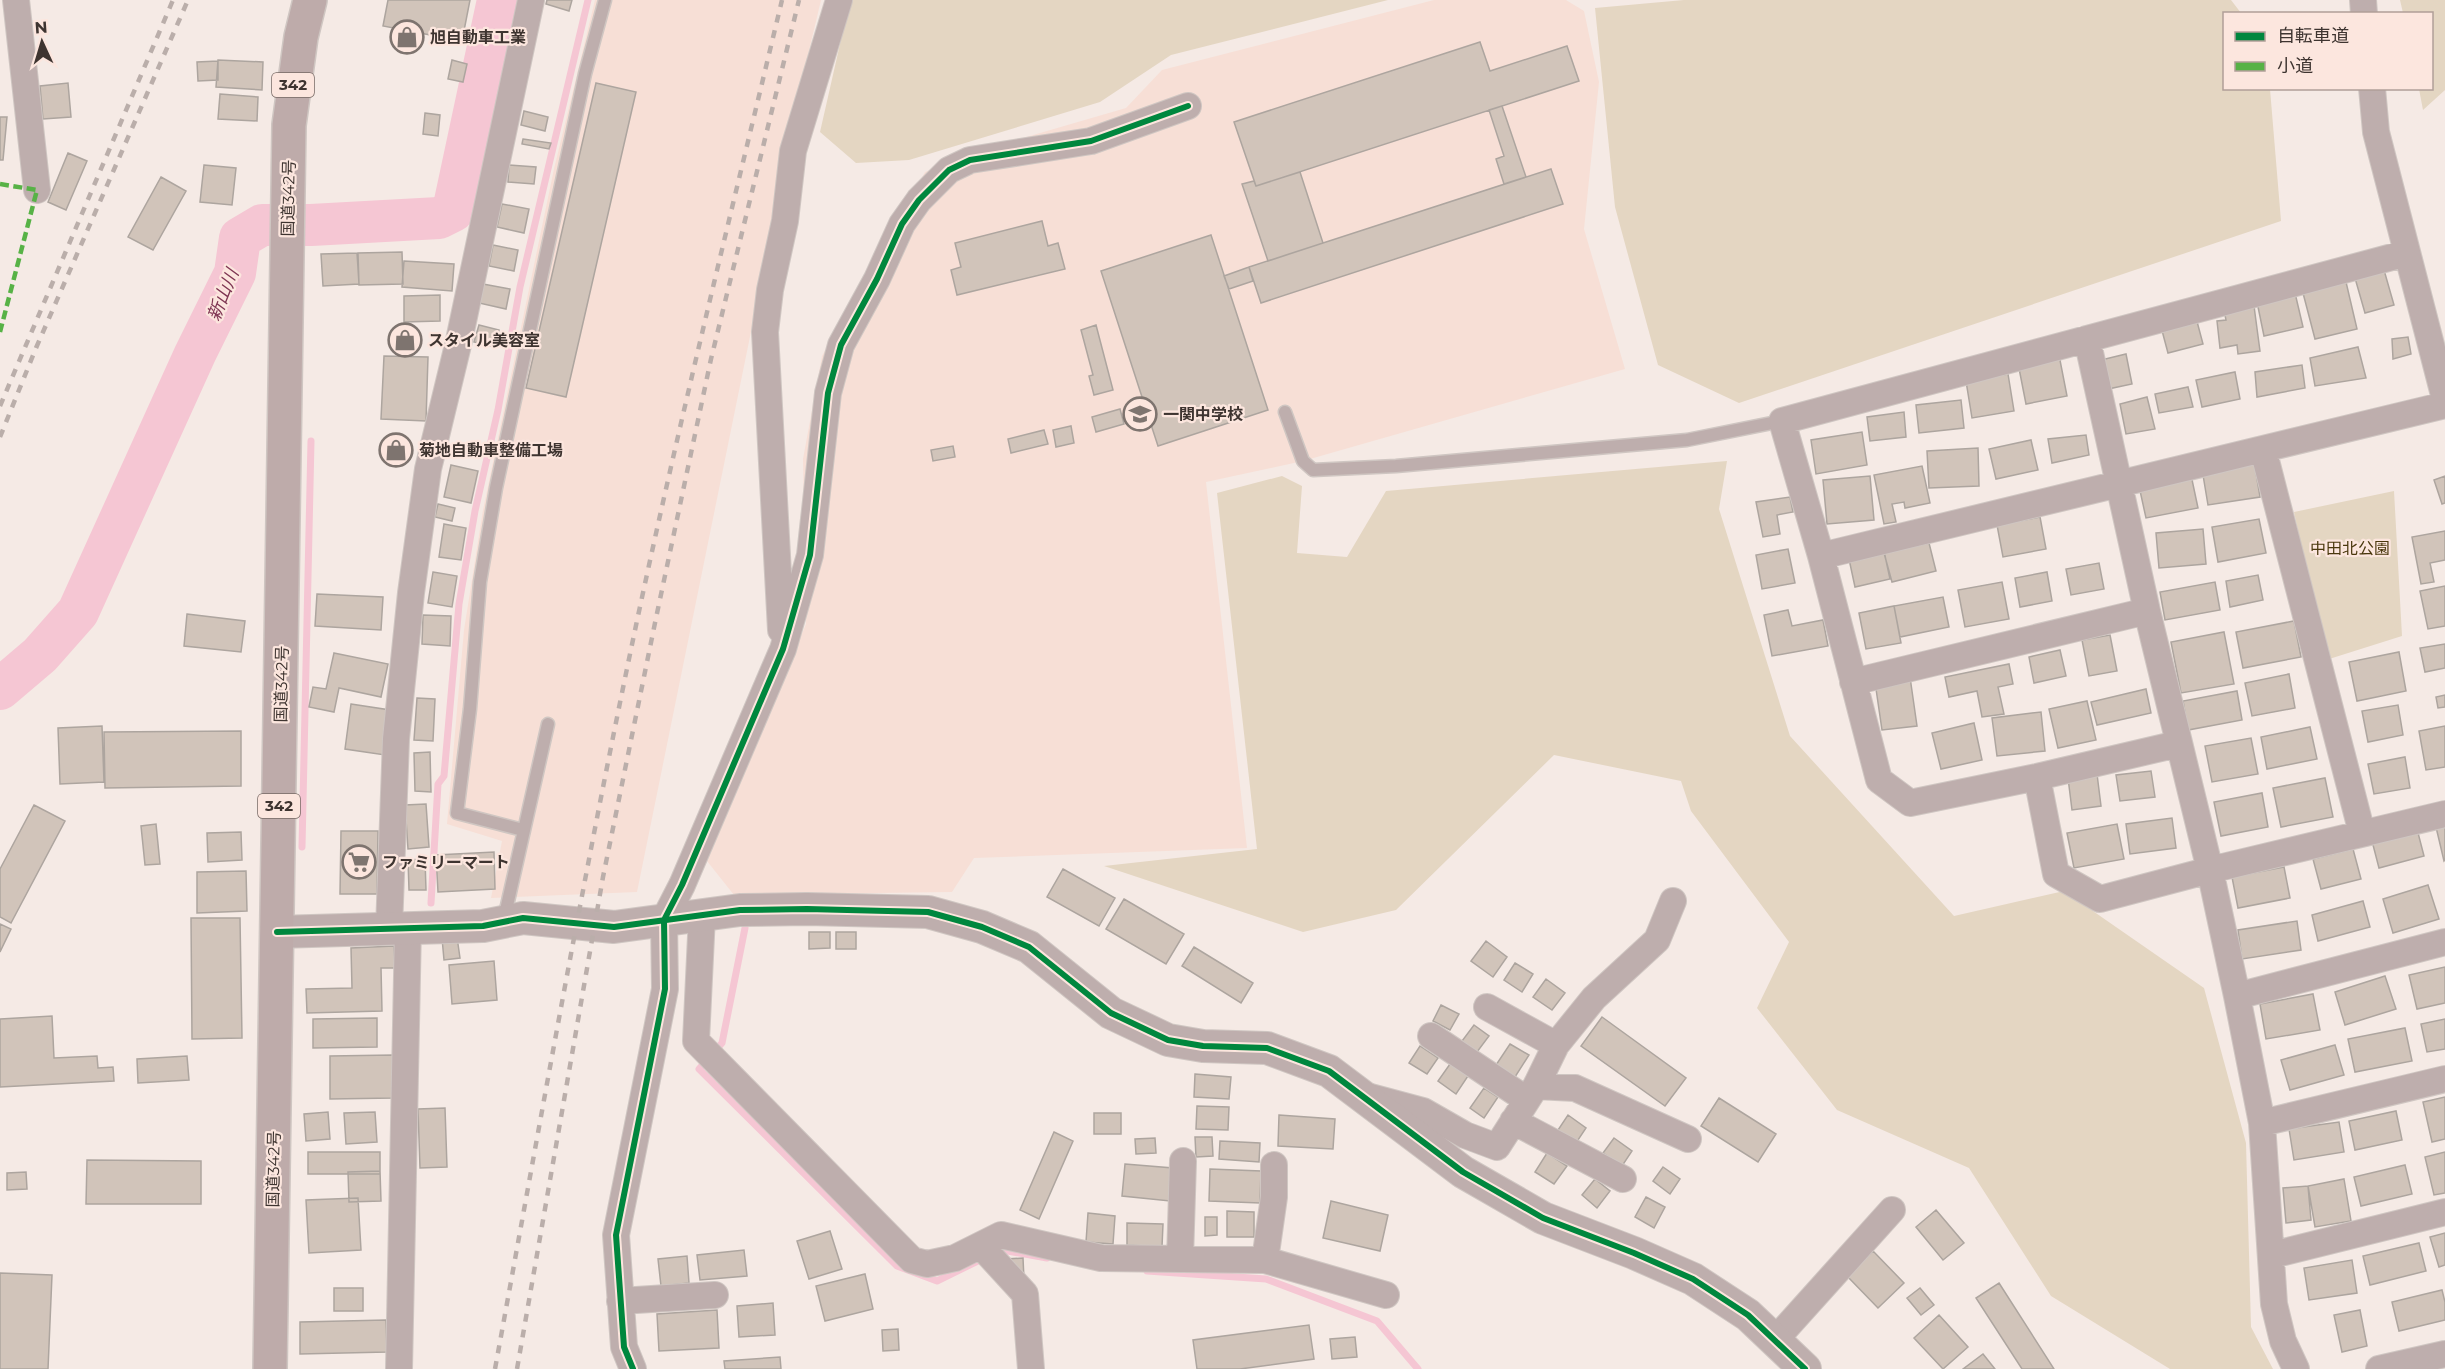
<svg xmlns="http://www.w3.org/2000/svg" width="2445" height="1369" font-family="Montserrat,'Noto Sans JP',sans-serif">
<style>
.built{fill:#f7dfd6}
.green{fill:#e4d6c2}
.lines{fill:none;stroke-linecap:round;stroke-linejoin:round}
.stream{stroke:#f5c6d3;stroke-width:7}
.river{stroke:#f5c6d3;stroke-width:42}
.building{fill:#d1c4ba;stroke:#ada59f;stroke-width:1.5}
.service-casing{stroke:#cfc6c2;stroke-width:15}
.minor-casing{stroke:#cfc6c2;stroke-width:28}
.tertiary-casing{stroke:#cfc6c2;stroke-width:34}
.trunk-casing{stroke:#cfc6c2;stroke-width:36}
.service{stroke:#beaead;stroke-width:12}
.minor{stroke:#beaead;stroke-width:26}
.tertiary{stroke:#beaead;stroke-width:32}
.trunk{stroke:#beabaa;stroke-width:33}
.rail{stroke:#baaeaa;stroke-width:4.5;stroke-dasharray:8 8;stroke-linecap:butt}
.quiet{stroke:#57b246;stroke-width:4.5;stroke-dasharray:9 4.5;stroke-linecap:butt}
.cycleway-casing{stroke:#fce6de;stroke-width:10}
.cycleway{stroke:#00873e;stroke-width:6}
.labels{text-anchor:middle;stroke-width:4.5;stroke-linejoin:round;paint-order:stroke}
.shield{fill:#fce6de;stroke:#776964;stroke-width:1.5}
.shield-label{font-size:15px;font-weight:bold;fill:#3e3430}
.poi-label{font-size:16px;font-weight:bold;fill:#3e3430;stroke:#fce6de;text-anchor:start}
.street-label{font-size:16px;fill:#3e3430;stroke:#fce6de}
.park-label{font-size:16px;fill:#4a380d;stroke:#fce6de}
.water-label{font-size:18px;font-style:italic;fill:#7f3653;stroke:#fce6de}
</style>
<rect width="100%" height="100%" fill="#f5eae5"/>
<path class="built" d="M595 0H821L803 76 637 892 491 898 502 841 447 824 464 630 483 510 554 169Z
M1434 0H1566L1584 11 1599 82 1584 229 1625 369 1303 461 1206 482 1247 848 974 858 952 892 734 895 707 861 806 624 803 459 822 356 925 172 971 153 1126 108 1162 70Z"/>
<path class="green" d="M850 0H1388L1171 55 1100 102 909 160 856 163 820 132Z
M1684 0H2231L2241 13 2224 14V88L2270 89 2281 221 1739 403 1658 365 1615 207 1595 8Z
M2400 0H2445V90L2423 110 2419 89 2432 88V14L2403 13Z
M1727 461 1719 509 1790 736 1954 916 2064 891 2204 988 2246 1143 2251 1327 2273 1369H2170L2051 1296 1969 1168 1837 1110 1757 1008 1789 942 1691 811 1681 781 1554 755 1396 910 1303 932 1104 866 1257 849 1217 493 1282 476 1302 486 1297 553 1347 557 1386 491Z
M2394 491 2402 636 2326 660 2294 512Z"/>
<g class="lines">
<path class="stream" d="M302 847 311 441
M431 903 438 784 444 776 459 604 475 511 498 410 520 287 588 0
M745 928 722 1043 699 1069 897 1266 937 1281 984 1258
M994 1254 1002 1250 1047 1258
M1147 1271 1266 1279 1377 1321 1418 1369"/>
<path class="river" d="M0 689 40 655 78 612 195 354 235 273 240 238 262 225H311L439 218 453 211 498 0"/>
</g>
<path class="building" d="M388 0H470L462 41 383 26Z
M547 0H572L569 11 546 4Z
M1480 42 1490 71 1567 46 1579 81 1256 186 1234 122Z
M218 60 263 62 262 90 216 87Z
M452 60 467 64 463 82 448 79Z
M218 61V80L198 81 197 62Z
M68 83 71 117 43 119 40 86Z
M596 83 636 92 566 397 526 388Z
M220 94 258 97 257 121 218 119Z
M1502 106 1526 177 1504 184 1496 159 1504 156 1489 110Z
M524 111 548 117 545 131 521 125Z
M425 113 440 115 438 136 423 134Z
M0 117H7L3 160H0Z
M523 139 551 143 549 149 522 144Z
M68 153 87 161 66 210 48 202Z
M204 165 236 168 232 205 200 202Z
M509 165 536 167 534 184 508 182Z
M1551 169 1563 204 1261 303 1249 267Z
M1300 172 1323 243 1268 261 1242 184 1254 181 1256 186Z
M161 177 186 191 153 250 128 237Z
M502 204 529 209 524 233 497 227Z
M1042 221 1048 246 1058 243 1065 269 957 295 951 270 961 267 955 243Z
M1211 235 1268 410 1158 446 1101 271Z
M493 245 518 250 514 271 489 266Z
M402 252 403 284 359 285 358 253Z
M357 253 359 284 323 286 321 254Z
M404 261 454 264 452 291 402 287Z
M1249 267 1253 281 1229 289 1224 276Z
M2384 270 2394 305 2365 313 2355 278Z
M2346 282 2357 329 2315 339 2303 293Z
M483 284 510 289 506 309 479 303Z
M2295 293 2303 327 2264 336 2257 302Z
M440 295V321L404 322V296Z
M2254 306 2260 351 2238 354 2237 345 2220 348 2217 321 2226 320 2224 310Z
M2195 314 2203 344 2168 353 2160 323Z
M479 325 499 330 495 347 474 342Z
M1096 325 1113 390 1094 395 1089 376 1093 375 1081 330Z
M2408 337 2411 354 2393 359 2392 339Z
M2358 347 2366 378 2315 386 2310 358Z
M2058 350 2067 396 2026 404 2017 358Z
M2126 354 2132 384 2108 389 2101 360Z
M384 356 428 357 426 421 381 419Z
M2302 365 2305 388 2257 397 2255 372Z
M2235 372 2240 399 2202 407 2196 380Z
M2008 374 2014 411 1972 418 1966 381Z
M2188 387 2193 407 2159 413 2155 394Z
M2147 397 2155 429 2126 434 2120 404Z
M1961 400 1964 428 1919 433 1916 405Z
M1120 409 1124 424 1096 432 1092 417Z
M1904 412 1906 437 1870 441 1867 417Z
M1071 426 1074 443 1056 447 1053 430Z
M1044 430 1048 444 1011 453 1008 439Z
M1862 432 1867 465 1816 474 1811 440Z
M2086 435 2089 455 2052 463 2048 439Z
M2031 440 2038 470 1996 479 1989 449Z
M953 446 955 457 933 461 931 450Z
M1978 448 1979 486 1929 488 1927 451Z
M2254 461 2260 497 2208 505 2202 469Z
M451 465 478 471 471 503 444 497Z
M1922 466 1930 503 1905 508 1904 502 1892 504 1896 522 1884 524 1874 475Z
M2191 475 2198 508 2146 518 2139 486Z
M1870 476 1874 520 1827 524 1823 480Z
M2445 476V503L2442 504 2434 480Z
M1790 497 1793 512 1777 515 1780 534 1763 537 1756 502Z
M438 504 455 508 452 521 435 517Z
M2040 517 2046 549 2003 557 1997 525Z
M2259 519 2266 553 2218 562 2212 527Z
M444 524 466 528 461 560 439 557Z
M2203 529 2206 564 2159 568 2156 533Z
M2445 531V560L2430 563 2434 582 2421 584 2412 537Z
M1929 543 1936 571 1892 582 1884 553Z
M1788 549 1795 583 1762 589 1756 555Z
M1884 551 1890 579 1855 587 1849 559Z
M2099 563 2104 589 2071 595 2066 569Z
M433 572 457 576 452 607 428 603Z
M2047 572 2052 601 2020 607 2015 578Z
M2258 575 2263 600 2230 607 2226 581Z
M2002 582 2009 619 1965 627 1958 590Z
M2215 582 2220 610 2165 620 2160 592Z
M2445 586V626L2428 629 2420 591Z
M317 594 383 597 381 630 315 626Z
M1943 597 1949 627 1900 637 1894 606Z
M1894 606 1901 643 1866 649 1859 613Z
M1788 610 1792 626 1823 620 1828 646 1772 656 1764 615Z
M187 614 245 621 241 652 184 646Z
M423 615 451 616 450 646 422 644Z
M2294 621 2301 657 2243 668 2236 632Z
M2224 632 2234 684 2181 693 2171 642Z
M2110 635 2117 671 2089 676 2082 640Z
M2445 644V668L2425 672 2420 648Z
M2060 650 2066 676 2034 683 2029 657Z
M2399 652 2406 691 2357 701 2349 662Z
M334 653 388 664 381 697 339 688 334 712 309 707 313 687 326 689Z
M2009 664 2013 684 1998 687 2004 714 1982 717 1977 691 1949 697 1945 677Z
M2289 674 2295 708 2252 716 2245 683Z
M1910 677 1917 726 1882 730 1875 682Z
M2146 689 2151 713 2097 725 2091 702Z
M2237 691 2242 720 2188 730 2183 701Z
M2445 695V707L2438 708 2436 697Z
M417 698 435 699 433 741 414 740Z
M2087 701 2096 740 2058 748 2049 709Z
M351 704 390 710 385 755 345 749Z
M2398 705 2403 735 2368 742 2362 711Z
M2041 712 2045 751 1997 756 1992 718Z
M1974 723 1982 760 1941 769 1932 733Z
M102 726 104 782 60 784 58 728Z
M2445 726V767L2426 770 2419 731Z
M2310 727 2317 759 2267 769 2261 737Z
M241 731V786L105 788 104 732Z
M2251 738 2258 774 2212 782 2205 746Z
M430 752 431 792 415 791 414 753Z
M2405 757 2410 788 2374 794 2368 764Z
M2151 771 2155 797 2120 801 2116 775Z
M2097 774 2101 806 2072 810 2068 778Z
M2325 778 2333 817 2281 827 2273 788Z
M2262 793 2268 827 2221 836 2214 802Z
M426 804 429 847 408 849 405 805Z
M34 805 65 821 11 923 0 917V869Z
M2172 818 2176 848 2130 854 2126 824Z
M156 824 160 864 145 865 141 826Z
M2117 824 2124 859 2074 868 2067 833Z
M2445 825V860L2444 861 2436 827Z
M2417 829 2424 856 2379 868 2372 841Z
M341 831H378L377 894H340Z
M241 832 242 860 208 862 207 833Z
M2353 849 2361 879 2321 889 2313 859Z
M494 852 495 889 438 892 436 855Z
M425 859 426 890H409L408 860Z
M2284 867 2290 898 2238 908 2232 877Z
M1063 869 1115 898 1099 926 1047 897Z
M246 871 247 911 197 913V872Z
M2428 885 2439 919 2393 933 2383 899Z
M1124 899 1184 934 1166 964 1106 929Z
M2363 901 2370 927 2318 941 2312 915Z
M191 918H240L242 1038 192 1039Z
M2297 921 2301 950 2242 959 2238 930Z
M0 924 11 929 0 952Z
M809 932H830V948L809 949Z
M836 932H856V949H836Z
M457 937 460 958 444 960 442 938Z
M1486 941 1507 957 1493 977 1471 961Z
M394 946 395 968H381L382 1011 307 1013 306 989 352 988 351 948Z
M1194 947 1253 983 1241 1003 1182 966Z
M494 961 497 1000 452 1004 449 965Z
M1515 963 1533 974 1522 992 1504 980Z
M2445 967V1003L2417 1009 2409 975Z
M2385 976 2396 1009 2345 1025 2335 992Z
M1546 979 1565 993 1552 1010 1533 997Z
M2313 994 2320 1030 2266 1039 2260 1004Z
M1441 1005 1459 1014 1450 1030 1433 1021Z
M52 1016 54 1058 97 1056 98 1068 113 1067 114 1081 0 1087V1019Z
M1602 1017 1686 1078 1665 1106 1581 1046Z
M377 1018V1047L313 1048V1019Z
M2445 1019V1049L2427 1052 2421 1024Z
M1474 1025 1489 1036 1477 1052 1462 1041Z
M2405 1028 2412 1061 2355 1072 2348 1039Z
M1510 1044 1529 1055 1515 1077 1496 1065Z
M2335 1045 2344 1075 2290 1090 2281 1060Z
M1420 1046 1438 1058 1427 1074 1409 1063Z
M393 1055 394 1098 330 1099V1056Z
M187 1056 189 1080 138 1083 137 1059Z
M1450 1064 1468 1076 1456 1094 1438 1081Z
M1195 1074 1231 1077 1229 1099 1194 1097Z
M1484 1088 1498 1097 1484 1118 1470 1108Z
M2445 1097V1139L2432 1142 2423 1102Z
M1719 1098 1776 1134 1758 1162 1701 1126Z
M1197 1106 1229 1107 1228 1130 1196 1129Z
M445 1108 447 1167 420 1168 418 1109Z
M2396 1111 2402 1140 2355 1150 2349 1121Z
M328 1112 330 1139 306 1141 304 1114Z
M375 1112 377 1142 346 1144 344 1113Z
M1094 1113H1121V1134H1094Z
M1279 1115 1335 1119 1333 1149 1278 1146Z
M1568 1115 1586 1128 1576 1143 1558 1130Z
M2339 1122 2344 1152 2294 1160 2289 1129Z
M1054 1132 1073 1141 1039 1219 1020 1210Z
M1195 1137H1212L1213 1156 1196 1157Z
M1155 1138 1156 1153 1136 1154 1135 1139Z
M1614 1138 1632 1151 1622 1166 1603 1153Z
M1220 1141 1260 1143 1259 1162 1219 1159Z
M308 1152H380V1174H308Z
M2445 1152V1193L2434 1195 2425 1157Z
M1547 1153 1567 1166 1554 1184 1535 1172Z
M87 1160 201 1161V1204H86Z
M1125 1164 1173 1168 1170 1201 1122 1196Z
M2405 1165 2412 1194 2361 1206 2354 1177Z
M1663 1167 1680 1179 1670 1194 1653 1181Z
M1210 1169 1261 1171 1260 1203 1209 1201Z
M380 1171 381 1201 349 1202 348 1172Z
M26 1172 27 1189 7 1190V1173Z
M1595 1179 1610 1191 1597 1208 1582 1195Z
M2344 1179 2351 1221 2315 1227 2308 1186Z
M2308 1186 2311 1220 2286 1223 2283 1188Z
M1646 1197 1665 1207 1654 1228 1635 1217Z
M358 1198 361 1250 309 1253 306 1200Z
M1331 1201 1388 1215 1380 1251 1323 1238Z
M1936 1210 1964 1243 1943 1260 1916 1227Z
M1227 1211 1254 1212V1237H1227Z
M1088 1213 1115 1216 1113 1244 1086 1242Z
M1205 1217H1217V1235L1205 1236Z
M1127 1223 1163 1224 1162 1247 1127 1245Z
M830 1231 842 1269 809 1279 797 1241Z
M2445 1233V1265L2439 1267 2430 1237Z
M2419 1243 2426 1271 2370 1285 2363 1256Z
M744 1250 747 1276 700 1280 697 1255Z
M1873 1251 1904 1283 1878 1308 1847 1276Z
M687 1256 689 1283 661 1286 658 1259Z
M1023 1258 1024 1279 1006 1259Z
M2352 1260 2357 1293 2309 1300 2304 1268Z
M0 1273 52 1275 48 1369H0Z
M865 1274 873 1309 825 1321 816 1286Z
M1999 1283 2054 1369H2022L1976 1298Z
M334 1288H363V1311H334Z
M1920 1288 1934 1305 1921 1315 1907 1298Z
M2442 1290 2445 1302V1320L2399 1331 2392 1302Z
M773 1303 775 1335 739 1337 737 1306Z
M717 1310 719 1348 659 1351 657 1314Z
M2360 1310 2367 1346 2342 1352 2334 1315Z
M1939 1315 1968 1347 1943 1369 1914 1338Z
M386 1320 387 1352 300 1354V1322Z
M1309 1325 1314 1359 1240 1369H1197L1193 1340Z
M898 1329 899 1350 883 1351 882 1330Z
M1355 1337 1357 1357 1332 1359 1330 1339Z
M1983 1354 1995 1369H1963Z
M780 1357 781 1369H725L724 1361Z"/>
<g class="lines">
<g class="service-casing">
<path id="service" d="M1285 412 1303 461 1313 470 1396 466 1687 440 1782 421
M523 830 457 813 470 709 480 582 496 488 585 74 605 0
M504 919 548 724"/>
</g>
<g class="minor-casing">
<path id="minor" d="M16 0 37 190
M2363 0 2364 14
M2372 88 2376 132 2445 399
M2087 339 2147 611 2210 870 2237 996 2262 1123 2274 1304 2283 1341 2296 1369
M2263 449 2362 833
M1821 556 2445 405
M781 630 765 332 770 290 785 221 793 151 839 0
M1853 682 2147 611
M2178 744 2037 777 1910 803 1879 780 1821 556 1782 421 2407 253
M2037 777 2056 874 2100 899 2210 870 2445 814
M702 915 696 1041 912 1260 927 1264 955 1258 1001 1235 1101 1258 1265 1260 1386 1295
M389 929 396 739 411 593 428 469 458 345 531 0
M2237 996 2445 942
M1487 1007 1556 1045
M1431 1036 1527 1100
M1536 1086 1575 1088 1688 1139
M1367 1096 1423 1111 1465 1135 1497 1147 1536 1086 1556 1045 1594 998 1657 940 1673 901
M1513 1121 1623 1179
M2262 1123 2445 1079
M981 1246 1025 1294 1031 1369
M2272 1255 2445 1212
M1180 1259 1183 1161
M1265 1260 1274 1197V1165
M620 1301 715 1295
M1775 1340 1892 1210
M399 1369 408 927
M633 1369 624 1347 616 1235 665 989 664 920 682 885 783 649 810 555 828 393 841 345 877 279 902 224 919 200 949 170 970 160 1091 141 1188 106
M2379 1369 2445 1354"/>
</g>
<g class="tertiary-casing">
<path id="tertiary" d="M277 932 483 926 523 918 614 927 740 910 807 909 928 912 982 927 1029 947 1111 1013 1168 1040 1203 1046 1267 1048 1329 1071 1463 1172 1543 1218 1634 1253 1693 1279 1748 1315 1805 1369"/>
</g>
<g class="trunk-casing">
<path id="trunk" d="M270 1369 289 125 301 37 310 0"/>
</g>
<use href="#service" class="service"/>
<use href="#minor" class="minor"/>
<use href="#tertiary" class="tertiary"/>
<use href="#trunk" class="trunk"/>
<path class="rail" d="M0 406 173 0
M0 437 36 348 188 0
M495 1369C541 1118 585 866 638 616 682 410 733 205 782 0
M517 1369 603 877 656 618 711 359 799 0"/>
<path class="quiet" d="M0 184 37 190 0 332"/>
<g class="cycleway-casing">
<path id="cycleway" d="M277 932 483 926 523 918 614 927 740 910 807 909 928 912 982 927 1029 947 1111 1013 1168 1040 1203 1046 1267 1048 1329 1071 1463 1172 1543 1218 1634 1253 1693 1279 1748 1315 1805 1369
M633 1369 624 1347 616 1235 665 989 664 920 682 885 783 649 810 555 828 393 841 345 877 279 902 224 919 200 949 170 970 160 1091 141 1188 106"/>
</g>
<use href="#cycleway" class="cycleway"/>
</g>
<defs>
<g id="shop-ring" transform="scale(1.725)"><circle r="9.5" fill="#fce6de" stroke="#7e746f" stroke-width="1.5"/><path d="M-5-2.5h2.3a2.7 3.5 0 0 1 5.4 0H5L5.5 6h-11ZM-1.5-2.5h3a1.5 2.3 0 0 0-3 0Z" fill="#7e746f"/></g>
<g id="school-ring" transform="scale(1.725)"><circle r="9.5" fill="#fce6de" stroke="#7e746f" stroke-width="1.5"/><path d="M0-5L7-2L0 1L-7-2ZM-4 1L0 2.5L4 1V4Q0 6-4 4Z" fill="#7e746f"/></g>
<g id="supermarket-ring" transform="scale(1.725)"><circle r="9.5" fill="#fce6de" stroke="#7e746f" stroke-width="1.5"/><path d="M-6-5.5h2.5l.6 2H6L4.5 2H-2.5L-4.4-4H-6ZM-1.5 3.2a1.3 1.3 0 1 0 .1 0ZM3 3.2a1.3 1.3 0 1 0 .1 0Z" fill="#7e746f"/></g>
</defs>
<g fill-rule="evenodd">
<use href="#shop-ring" x="407" y="37"/>
<use href="#shop-ring" x="405" y="340"/>
<use href="#school-ring" x="1140" y="414"/>
<use href="#shop-ring" x="396" y="450"/>
<use href="#supermarket-ring" x="359" y="862"/>
</g>
<g class="labels">
<g class="shield">
<rect x="272" y="73" width="42" height="24" rx="4.5"/>
<rect x="258" y="794" width="42" height="24" rx="4.5"/>
</g>
<g class="shield-label">
<text x="293" y="90">342</text>
<text x="279" y="811">342</text>
</g>
<g class="poi-label">
<text x="430" y="43">旭自動車工業</text>
<text x="428" y="346">スタイル美容室</text>
<text x="1163" y="420">一関中学校</text>
<text x="419" y="456">菊地自動車整備工場</text>
<text x="382" y="868">ファミリーマート</text>
</g>
<g class="street-label">
<text transform="translate(288 198) rotate(-89)" y="6">国道342号</text>
<text transform="translate(281 684) rotate(-89)" y="6">国道342号</text>
<text transform="translate(273 1169) rotate(-89)" y="6">国道342号</text>
</g>
<g class="park-label">
<text x="2350" y="554">中田北公園</text>
</g>
<g class="water-label">
<text transform="translate(223 295) rotate(-68)" y="6">新山川</text>
</g>
</g>
<rect x="2223" y="12" width="210" height="78" fill="#fce6de" stroke="#b09f98" stroke-width="1.5"/>
<rect x="2235" y="32" width="30" height="9" fill="#00873e" stroke="#b09f98" stroke-width="1.5"/>
<text x="2277" y="42" font-size="18" fill="#3e3430">自転車道</text>
<rect x="2235" y="62" width="30" height="9" fill="#57b246" stroke="#b09f98" stroke-width="1.5"/>
<text x="2277" y="72" font-size="18" fill="#3e3430">小道</text>
<g transform="translate(42 42) rotate(356)" stroke="#fce6de" stroke-width="4.5" paint-order="stroke">
<path d="M0-4.5L10 22L0 15L-10 22Z" fill="#3e3430"/>
<text y="-9" font-size="16" font-weight="bold" text-anchor="middle" fill="#3e3430">N</text>
</g>
</svg>
